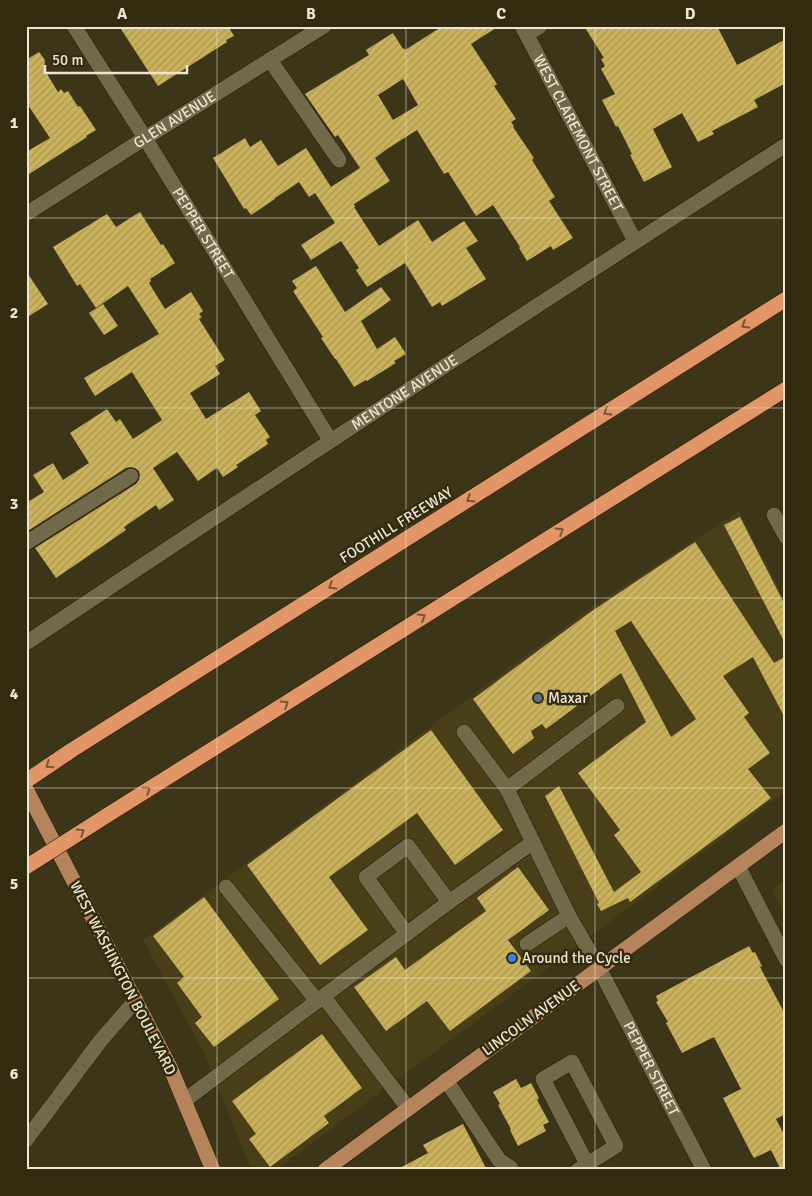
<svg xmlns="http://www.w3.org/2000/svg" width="812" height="1196" font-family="Signika,sans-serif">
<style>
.built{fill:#483e18}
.building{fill:url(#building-hatch);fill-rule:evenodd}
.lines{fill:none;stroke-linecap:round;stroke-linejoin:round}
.minor-casing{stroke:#241c00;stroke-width:16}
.major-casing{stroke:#241c00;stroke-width:16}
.highway-casing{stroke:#241c00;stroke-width:16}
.minor{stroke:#72694b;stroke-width:15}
.major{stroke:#b5845c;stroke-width:15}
.highway{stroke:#e29667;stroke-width:15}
.highway-bridge-casing{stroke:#241c00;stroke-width:16;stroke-linecap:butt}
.highway-bridge{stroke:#e29667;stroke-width:15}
.oneway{stroke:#795631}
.grid{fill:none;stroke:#ebe6d5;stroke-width:1;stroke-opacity:0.55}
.service-dot{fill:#5c6f8a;stroke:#332b0d;stroke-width:2}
.shop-dot{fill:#3f7fe0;stroke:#332b0d;stroke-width:2}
.labels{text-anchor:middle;stroke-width:5;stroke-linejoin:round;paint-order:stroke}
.street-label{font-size:15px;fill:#ebe6d5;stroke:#332b0d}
.poi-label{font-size:15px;fill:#ebe6d5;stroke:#332b0d;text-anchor:start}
.neatline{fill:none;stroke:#ebe6d5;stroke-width:2}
.grid-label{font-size:16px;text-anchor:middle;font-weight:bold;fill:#ebe6d5}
</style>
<defs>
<pattern id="building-hatch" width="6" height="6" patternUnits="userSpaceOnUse" patternTransform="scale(1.25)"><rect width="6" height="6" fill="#cab25b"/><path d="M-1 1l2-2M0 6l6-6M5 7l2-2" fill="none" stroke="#a99754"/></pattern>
</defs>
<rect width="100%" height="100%" fill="#3d3518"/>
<path class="built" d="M739 511 786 602V791L276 1170H253L251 1168 203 1051 143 940 590 608Z
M786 880V917L772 890Z"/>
<path class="building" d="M119 26H196L198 29 202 26H228L234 36 226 40 227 42 158 86Z
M443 26H499L471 44 497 84 494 86 516 119 511 122 514 126 513 127 534 158 532 160 555 197 549 201 573 238 553 250 551 246 527 261 519 248 520 247 493 205 476 216 448 172 444 174 417 130 387 149 375 158 390 181 354 204 355 207H354L379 246 418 220 432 242 464 221 478 241 466 248 486 279 442 306 440 302 432 307 405 263 367 287 356 270 359 268 341 241 311 260 301 245 335 223 315 193 309 197 299 182 275 198V199L251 215 246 208 244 209 213 158 245 138 250 147 261 140 278 166 306 148 331 187 360 168 338 135 335 137 305 94 369 55 366 50 393 33 403 49 404 48 405 50ZM403 79 418 105 393 120 378 95Z
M584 26H717L737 65 786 39V83L754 100 758 107 712 131 714 134 698 142 682 113 653 129 672 167 644 182 630 155 632 154 618 126 616 127 602 100 615 94 601 69 605 66 601 59 604 58Z
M39 52 45 60 44 69 58 92 61 89 64 93 68 91 78 107 80 106 96 130 86 136 87 137 26 176V152L50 138 26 102V60Z
M140 212 161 245 163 244 175 263 150 279 151 281 149 283 165 309 191 292 203 311 199 314 202 317 199 319 225 360 215 366 220 374 190 393 206 419 249 392 261 411 255 415 270 437 266 440 268 444 236 465 238 467 223 477 217 468 198 481 177 452 153 468 174 500 159 510 156 505 124 527 126 530 56 578 35 548 136 484 139 480 140 475 139 471 135 468 130 467 126 468 26 532V503L44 492 33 475 53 463 63 480 89 463 70 433 107 409 116 422 120 419 133 439 162 420 132 372 95 396 84 378 159 334 128 286 96 308 80 284 77 286 53 247 107 214 116 227Z
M316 266 345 312 381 287 391 300 361 321 377 349 395 337 406 354 394 361 396 363 367 381 366 380 354 387 336 359H335L321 338 323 337 293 291 297 288 292 281Z
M26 271 48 304 26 318Z
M103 304 118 326 104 335 89 313Z
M740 517 786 607V645L724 525Z
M695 542 774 663 786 656V720L753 657 723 676 749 713 744 717 770 753 748 769 771 798 630 902 628 898 601 911 597 904 599 903 545 796 559 786 614 892 641 872 614 835 620 830 578 773 646 722 621 673 546 729 542 724 531 731 534 738 513 754 473 699 589 613ZM631 621 696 719 671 737 615 631Z
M431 730 503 830 455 865 417 813 329 877 368 930 320 965 247 865Z
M518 867 549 910 508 940 531 971 450 1031 427 1001 386 1031 354 987 396 957 405 970 486 911 477 898Z
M204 897 279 999 214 1047 195 1023 202 1017 177 983 184 977 153 936Z
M749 946 753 953 755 952 762 966 760 967 786 1016V1114L776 1119 786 1138V1170H781L771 1150 754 1158 751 1153 723 1098 741 1089 714 1037 682 1053 666 1023 668 1022 656 1002 658 1001 656 996Z
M322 1034 362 1088 324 1116 329 1123 270 1167 249 1139 256 1134 232 1101Z
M516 1079 521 1088 531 1083 539 1098 537 1100 549 1122 543 1125 546 1131 518 1146 510 1130 511 1129 498 1105 500 1104 493 1092Z
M463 1124 487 1170H396L428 1153 423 1145Z"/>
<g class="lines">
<g class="minor-casing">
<g id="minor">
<path id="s1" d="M74 26 145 138 330 440"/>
<path id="s2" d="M522 26 635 241"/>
<path d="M527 34 540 26"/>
<path d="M270 60 339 160"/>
<path id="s3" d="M26 214 131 147 324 26"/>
<path d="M774 515 786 537"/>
<path d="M26 543 131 476"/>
<path id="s4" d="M26 643C278 475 531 308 786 145"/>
<path id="s5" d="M464 732 507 789 569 916 599 968 704 1170"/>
<path d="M507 789 617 706"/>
<path d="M738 866 786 959"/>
<path d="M226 887 317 1001"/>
<path d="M407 934 366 877 408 846 449 902"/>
<path d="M527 944 569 916"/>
<path d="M324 997 408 1108"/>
<path d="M446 1080 499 1160 511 1168 512 1170"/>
<path d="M184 1101 449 902 533 842"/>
<path d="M26 1140 101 1040 136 1000"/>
<path d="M578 1170 616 1146 572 1062 543 1079 587 1164"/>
</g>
</g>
<g class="major-casing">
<path id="major" d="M26 789 170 1067 213 1170
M325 1170 786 831"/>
</g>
<g class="highway-casing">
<path id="highway" d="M26 781 72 750 786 299
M106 816 786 389"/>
</g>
<use href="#minor" class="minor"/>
<use href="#major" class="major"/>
<use href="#highway" class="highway"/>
<g class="highway-bridge-casing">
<path id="highway-bridge" d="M26 867 106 816"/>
</g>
<use href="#highway-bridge" class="highway-bridge"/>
</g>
<defs><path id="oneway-chevron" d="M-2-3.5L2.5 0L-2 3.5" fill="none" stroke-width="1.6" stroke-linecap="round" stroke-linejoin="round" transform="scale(1.25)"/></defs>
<g class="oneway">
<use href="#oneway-chevron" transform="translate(745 325) rotate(148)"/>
<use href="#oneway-chevron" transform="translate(607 412) rotate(148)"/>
<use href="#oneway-chevron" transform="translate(470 499) rotate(148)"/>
<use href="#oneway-chevron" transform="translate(560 531) rotate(-32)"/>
<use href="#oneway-chevron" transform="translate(332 586) rotate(148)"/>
<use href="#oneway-chevron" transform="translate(422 617) rotate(-32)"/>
<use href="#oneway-chevron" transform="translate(285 704) rotate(-32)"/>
<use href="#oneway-chevron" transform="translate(49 765) rotate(146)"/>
<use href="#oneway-chevron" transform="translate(147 790) rotate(-32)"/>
<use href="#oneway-chevron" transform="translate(81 832) rotate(-32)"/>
</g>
<path class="grid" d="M217 26V1170M406 26V1170M595 26V1170M26 218H786M26 408H786M26 598H786M26 788H786M26 978H786"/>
<circle class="service-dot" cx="538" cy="698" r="5"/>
<circle class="shop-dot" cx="512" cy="958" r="5"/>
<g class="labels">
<g class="street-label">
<text dy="5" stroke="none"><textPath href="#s3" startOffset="176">GLEN AVENUE</textPath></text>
<text dy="5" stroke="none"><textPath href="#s2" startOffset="121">WEST CLAREMONT STREET</textPath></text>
<text dy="5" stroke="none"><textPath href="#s1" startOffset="244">PEPPER STREET</textPath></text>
<text dy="5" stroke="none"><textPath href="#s4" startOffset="454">MENTONE AVENUE</textPath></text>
<text transform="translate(396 525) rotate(-32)" y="5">FOOTHILL FREEWAY</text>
<text transform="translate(123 978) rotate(63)" y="5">WEST WASHINGTON BOULEVARD</text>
<text transform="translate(531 1018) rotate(-36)" y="5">LINCOLN AVENUE</text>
<text dy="5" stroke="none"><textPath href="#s5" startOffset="386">PEPPER STREET</textPath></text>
</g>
<g class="poi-label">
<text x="548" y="703">Maxar</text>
<text x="522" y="963">Around the Cycle</text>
</g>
</g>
<rect width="812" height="1196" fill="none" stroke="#332b0d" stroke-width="55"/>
<path d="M45 65v8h142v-8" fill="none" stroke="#ebe6d5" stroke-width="2.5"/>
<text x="52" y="65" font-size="15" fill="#ebe6d5" stroke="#332b0d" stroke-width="4" paint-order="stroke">50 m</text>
<rect x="28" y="28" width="756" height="1140" class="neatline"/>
<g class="grid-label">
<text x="122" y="19">A</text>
<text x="311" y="19">B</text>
<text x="501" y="19">C</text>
<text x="690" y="19">D</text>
<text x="14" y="128">1</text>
<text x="14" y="318">2</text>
<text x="14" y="509">3</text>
<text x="14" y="699">4</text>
<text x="14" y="889">5</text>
<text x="14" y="1079">6</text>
</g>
</svg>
